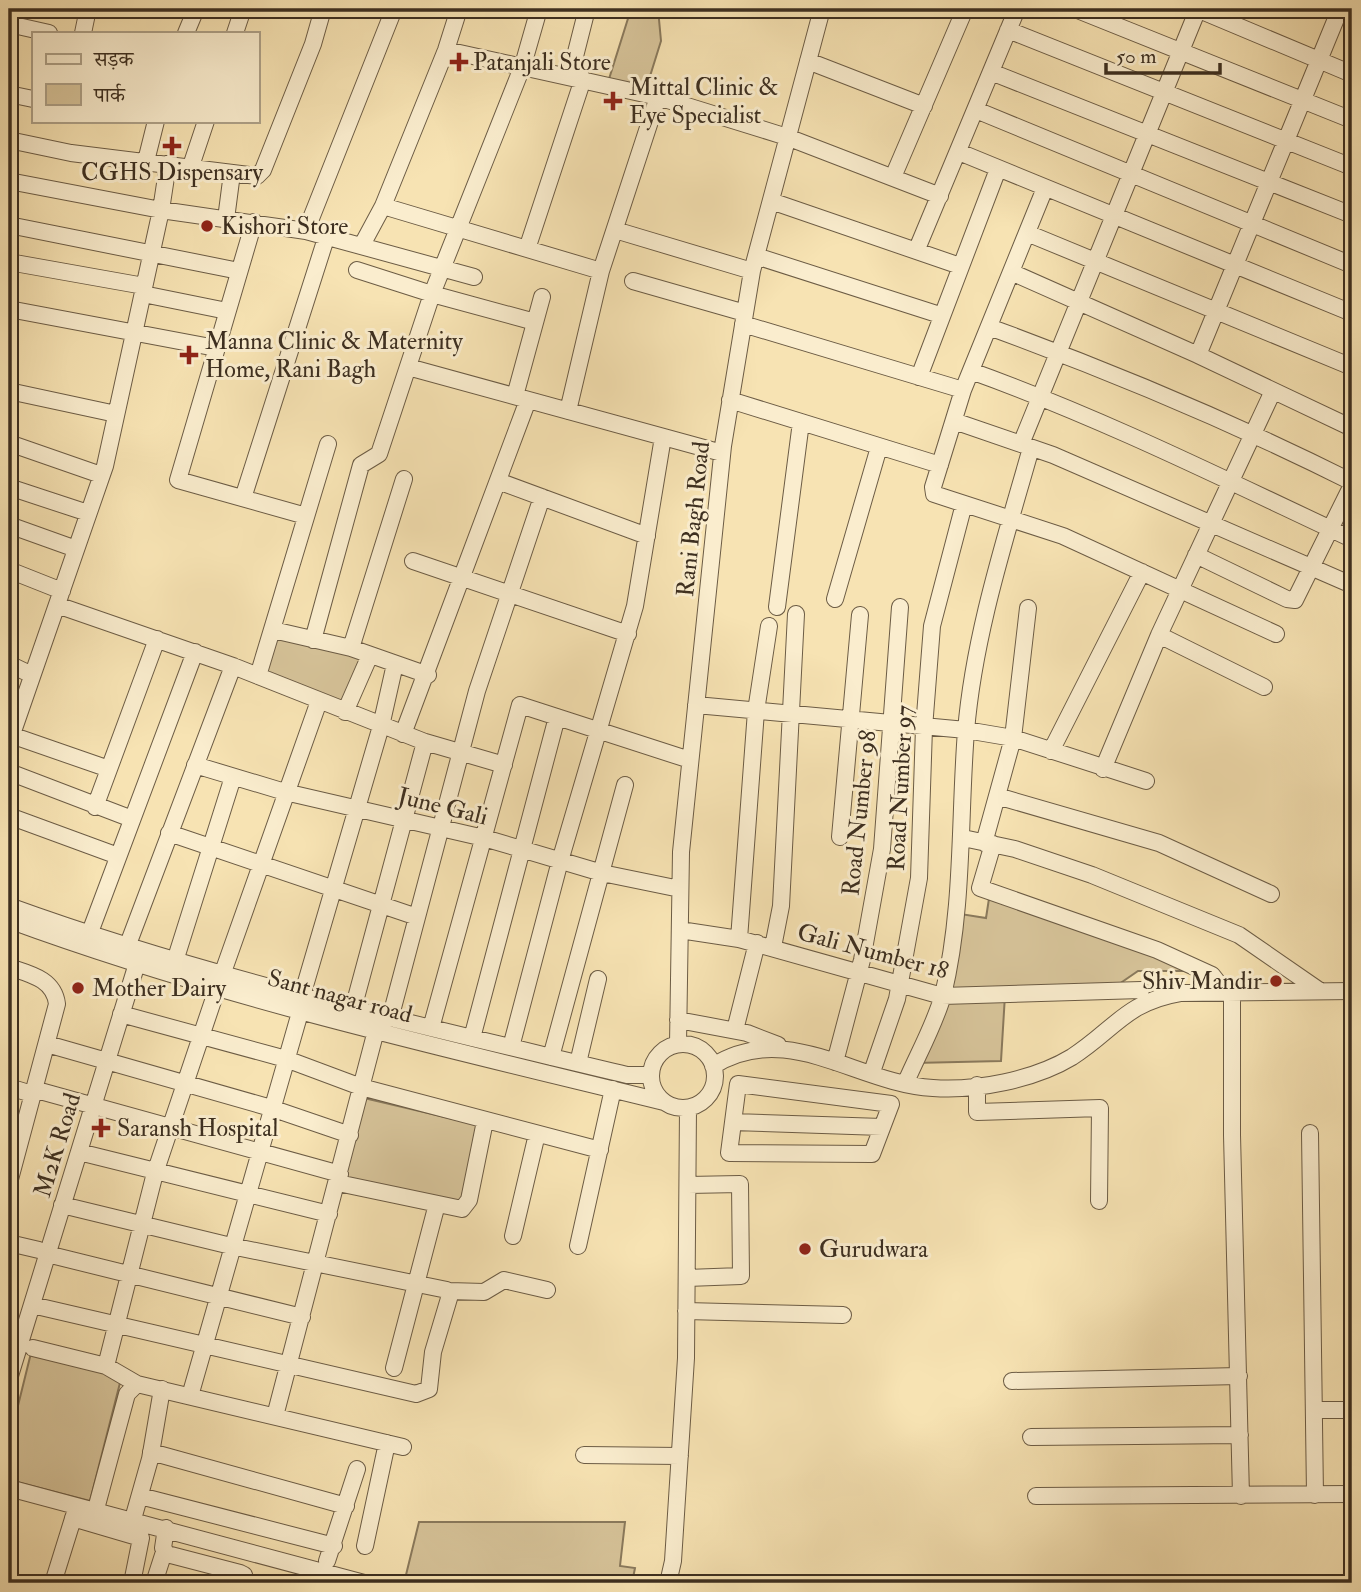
<svg xmlns="http://www.w3.org/2000/svg" width="1361" height="1592" font-family="'IM FELL Double Pica','Noto Serif Devanagari',serif">
<style>
.green{fill:#d7c49a;stroke:#8a7a5d;stroke-width:2}
.lines{fill:none;stroke-linecap:round;stroke-linejoin:round}
.minor-casing{stroke:#6c5c45;stroke-width:18}
.minor{stroke:#faedce;stroke-width:16}
.poi-dot{fill:#8f2418;stroke:#faedce;stroke-width:2.5}
.labels{text-anchor:middle;stroke-width:6;stroke-linejoin:round;paint-order:stroke}
.poi-label{font-size:24px;fill:#3d2f20;stroke:#faedce;text-anchor:start}
.street-label{font-size:24px;fill:#3d2f20;stroke:#faedce}
</style>
<rect width="100%" height="100%" fill="#f7e3b3"/>
<filter id="stains"><feTurbulence type="fractalNoise" baseFrequency=".00286" numOctaves="4"/><feColorMatrix values="0 0 0 0 .2 0 0 0 0 .09 0 0 0 0 .02 0 0 0 .5 -.17"/></filter>
<radialGradient id="worn" r=".72"><stop offset=".6" stop-color="#630" stop-opacity="0"/><stop offset="1" stop-color="#630" stop-opacity=".3"/></radialGradient>
<path class="green" d="M631 9H658L661 41 646 89 609 79Z
M276 633 366 657 343 709 261 676Z
M990 892 1200 971H1138L1106 993 1005 995 1001 1061 915 1063 961 914 986 918Z
M364 1098 479 1125 460 1204 345 1177Z
M31 1353 122 1375 90 1501 9 1480V1442Z
M419 1522H625L620 1566 635 1568 632 1583H404Z"/>
<g class="lines">
<g class="minor-casing">
<path id="minor" d="M1075 9 1352 120
M1197 9 1352 74
M9 24 49 33
M1008 30 1352 167
M83 33 88 9
M186 33 196 9
M235 33 243 9
M446 50 658 97 787 137 940 196
M808 61 924 106
M991 72 1352 215
M570 76 587 9
M9 94 33 99
M976 110 1352 265
M9 140 71 153 257 176 263 170 313 44 323 9
M959 152 1352 313
M146 161 156 121
M191 166 206 121
M893 177 965 9
M9 181 161 210 306 231 474 277
M1045 188 963 390 933 487 934 494 1063 536 1276 634
M771 201 960 266
M383 206 446 50 459 9
M226 219 232 173
M254 222 178 480 306 516
M9 225 239 271
M615 230 752 271
M306 231 394 9
M1027 233 1352 367
M362 245 383 206 601 271
M527 249 583 79
M917 249 1017 9
M756 256 940 315
M9 262 144 286
M357 270 432 294 535 322
M1011 272 1198 355 1352 428
M633 281 745 313
M143 294 227 311
M9 309 216 348
M743 324 963 390
M989 327C1113 372 1234 423 1352 482
M1198 355 1340 9
M408 367 722 453
M971 371C1102 418 1226 480 1352 539
M919 377 998 169
M9 391 116 414
M515 396 542 297
M730 400 940 465
M568 411 601 271 658 97
M954 421 1053 455 1352 585
M9 443 101 475
M1021 444 1198 9
M498 481 647 536
M9 487 88 513
M243 498 327 235
M9 525 76 549
M1196 555 1287 599 1295 600 1352 485
M413 561 628 634
M9 570 62 591
M835 599 879 447
M57 605 233 666 425 742 504 765
M777 607 801 422
M273 630 351 648 428 675
M1159 635 1264 687
M313 640 361 465 379 454 432 294 523 65 539 9
M351 648 404 479
M9 664 32 675
M258 676 328 444
M696 705 966 730 1013 738 1146 781
M345 712 370 655
M403 734 528 400
M11 735 109 769
M9 743 105 466 161 210 168 164
M1051 751 1142 572
M195 765 285 792 484 838 602 873 680 889
M1103 769 1159 635 1273 391
M9 772 132 819
M997 796 1159 843 1271 894
M95 807 157 639
M9 816 118 856
M169 833 417 917
M840 837 860 615
M963 838 1015 849 1092 875 1239 935 1320 991
M984 843 1013 738 1028 608
M993 844 980 888 1157 950 1212 975 1226 993
M9 906C210 979 419 1025 627 1075H651
M9 920C221 998 444 1048 664 1102
M680 930 739 939 942 996 1141 990
M89 935 195 652
M739 939 756 711 769 626
M127 947 233 666
M773 947 781 906 796 614
M175 961 233 777
M9 967C30 974 54 979 57 1004L9 1183
M222 975 319 701
M1232 993V1135L1241 1496
M302 996 381 726 395 664
M353 1009 425 742
M121 1014 286 1059 361 1087 600 1150
M390 1019 477 691 542 497
M678 1020 747 1033 778 1045
M431 1028 520 705 690 760
M735 1030 757 943
M472 1038 557 717
M651 1076a32 32 0 1 1 64 0a32 32 0 1 1-64 0Z
M47 1044 271 1108 350 1135
M678 1044 681 852 723 446 752 271 822 9
M511 1047 560 861 635 606 663 437
M551 1057 625 785
M835 1062 862 960 882 849 900 607
M578 1063 598 979
M713 1066C788 1019 857 1084 933 1088 976 1091 1034 1080 1072 1057 1114 1030 1126 1002 1180 993L1352 991
M872 1072 897 999 919 878 924 728 932 626 964 504
M906 1082C918 1054 935 1024 943 995 964 908 959 819 966 731 974 635 1005 540 1031 448
M738 1084 891 1104 872 1154 729 1153Z
M977 1085V1112L1100 1108 1099 1201
M9 1087 32 1094
M33 1089 340 1174
M733 1122 882 1127
M1310 1133 1315 1495
M79 1152 329 1214
M338 1183 462 1209 469 1200 485 1121
M513 1236 537 1134
M9 1243 39 1250
M578 1246 613 1089
M47 1254 302 1317
M687 1278 741 1276 740 1184 688 1185
M449 1291 484 1292 504 1280 547 1290
M32 1305 416 1394 429 1389 433 1352 450 1295 447 1290 231 1246 62 1205
M686 1311 843 1315
M33 1348 106 1366 137 1384
M106 1366 155 1173 218 986
M394 1368 437 1204
M9 1379 139 957
M1012 1381 1239 1376
M190 1396 301 1009
M1314 1410H1352
M275 1416 379 1019
M1031 1437 1240 1435
M151 1452 346 1506
M584 1455 680 1456
M9 1488 364 1583
M140 1496 334 1546
M1036 1496 1352 1494
M96 1509 127 1394 137 1384 403 1447
M73 1518 141 1538 132 1583
M133 1519 150 1459 162 1389
M166 1528 163 1548 167 1554 240 1573 244 1575 246 1583
M365 1546 387 1443
M327 1561 357 1469
M53 1583 76 1509
M154 1583 164 1552
M298 1583 318 1581 323 1583
M668 1583 673 1561 686 1358 688 1108"/>
</g>
<use href="#minor" class="minor"/>
</g>
<g class="poi-dot">
<path d="M455.5 51.5h7v7h7v7h-7v7h-7v-7h-7v-7h7z"/>
<path d="M609.5 90.5h7v7h7v7h-7v7h-7v-7h-7v-7h7z"/>
<path d="M168.5 135.5h7v7h7v7h-7v7h-7v-7h-7v-7h7z"/>
<circle cx="207" cy="226" r="7"/>
<path d="M185.5 344.5h7v7h7v7h-7v7h-7v-7h-7v-7h7z"/>
<circle cx="1276" cy="981" r="7"/>
<circle cx="78" cy="988" r="7"/>
<path d="M97.5 1117.5h7v7h7v7h-7v7h-7v-7h-7v-7h7z"/>
<circle cx="805" cy="1249" r="7"/>
</g>
<g class="labels">
<g class="poi-label">
<text x="473" y="70">Patanjali Store</text>
<text x="629" y="95">Mittal Clinic &amp;<tspan x="629" dy="28">Eye Specialist</tspan></text>
<text x="172" y="180" text-anchor="middle">CGHS Dispensary</text>
<text x="221" y="234">Kishori Store</text>
<text x="205" y="349">Manna Clinic &amp; Maternity<tspan x="205" dy="28">Home, Rani Bagh</tspan></text>
<text x="1262" y="989" text-anchor="end">Shiv Mandir</text>
<text x="92" y="996">Mother Dairy</text>
<text x="117" y="1136">Saransh Hospital</text>
<text x="819" y="1257">Gurudwara</text>
</g>
<g class="street-label">
<text transform="translate(693 519) rotate(-84)" y="8">Rani Bagh Road</text>
<text transform="translate(900 788) rotate(-87)" y="8">Road Number 97</text>
<text transform="translate(443 806) rotate(14)" y="8">June Gali</text>
<text transform="translate(859 813) rotate(-84)" y="8">Road Number 98</text>
<text transform="translate(873 951) rotate(15)" y="8">Gali Number 18</text>
<text transform="translate(340 996) rotate(15)" y="8">Sant nagar road</text>
<text transform="translate(57 1145) rotate(-73)" y="8">M2K Road</text>
</g>
</g>
<rect width="1361" height="1592" fill="none" stroke="#f7e3b3" stroke-width="35"/>
<rect x="10" y="10" width="1340" height="1571" fill="none" stroke="#3d2f20" stroke-width="3.5"/>
<rect x="18" y="18" width="1326" height="1557" fill="none" stroke="#3d2f20" stroke-width="2"/>
<rect x="32" y="32" width="228" height="91" fill="#faedce" stroke="#aea188" stroke-width="2"/>
<rect x="46" y="54" width="35" height="10" fill="#faedce" stroke="#aea188" stroke-width="2"/>
<text x="94" y="66" font-size="21" fill="#3d2f20">सड़क</text>
<rect x="46" y="84" width="35" height="21" fill="#d7c49a" stroke="#aea188" stroke-width="2"/>
<text x="94" y="102" font-size="21" fill="#3d2f20">पार्क</text>
<path d="M1106 63v10h114v-10" fill="none" stroke="#3d2f20" stroke-width="3.5"/>
<text x="1116" y="63" font-size="21" fill="#3d2f20" stroke="#faedce" stroke-width="5" paint-order="stroke">50 m</text>
<rect width="100%" height="100%" filter="url(#stains)"/>
<rect width="100%" height="100%" fill="url(#worn)"/>
</svg>
